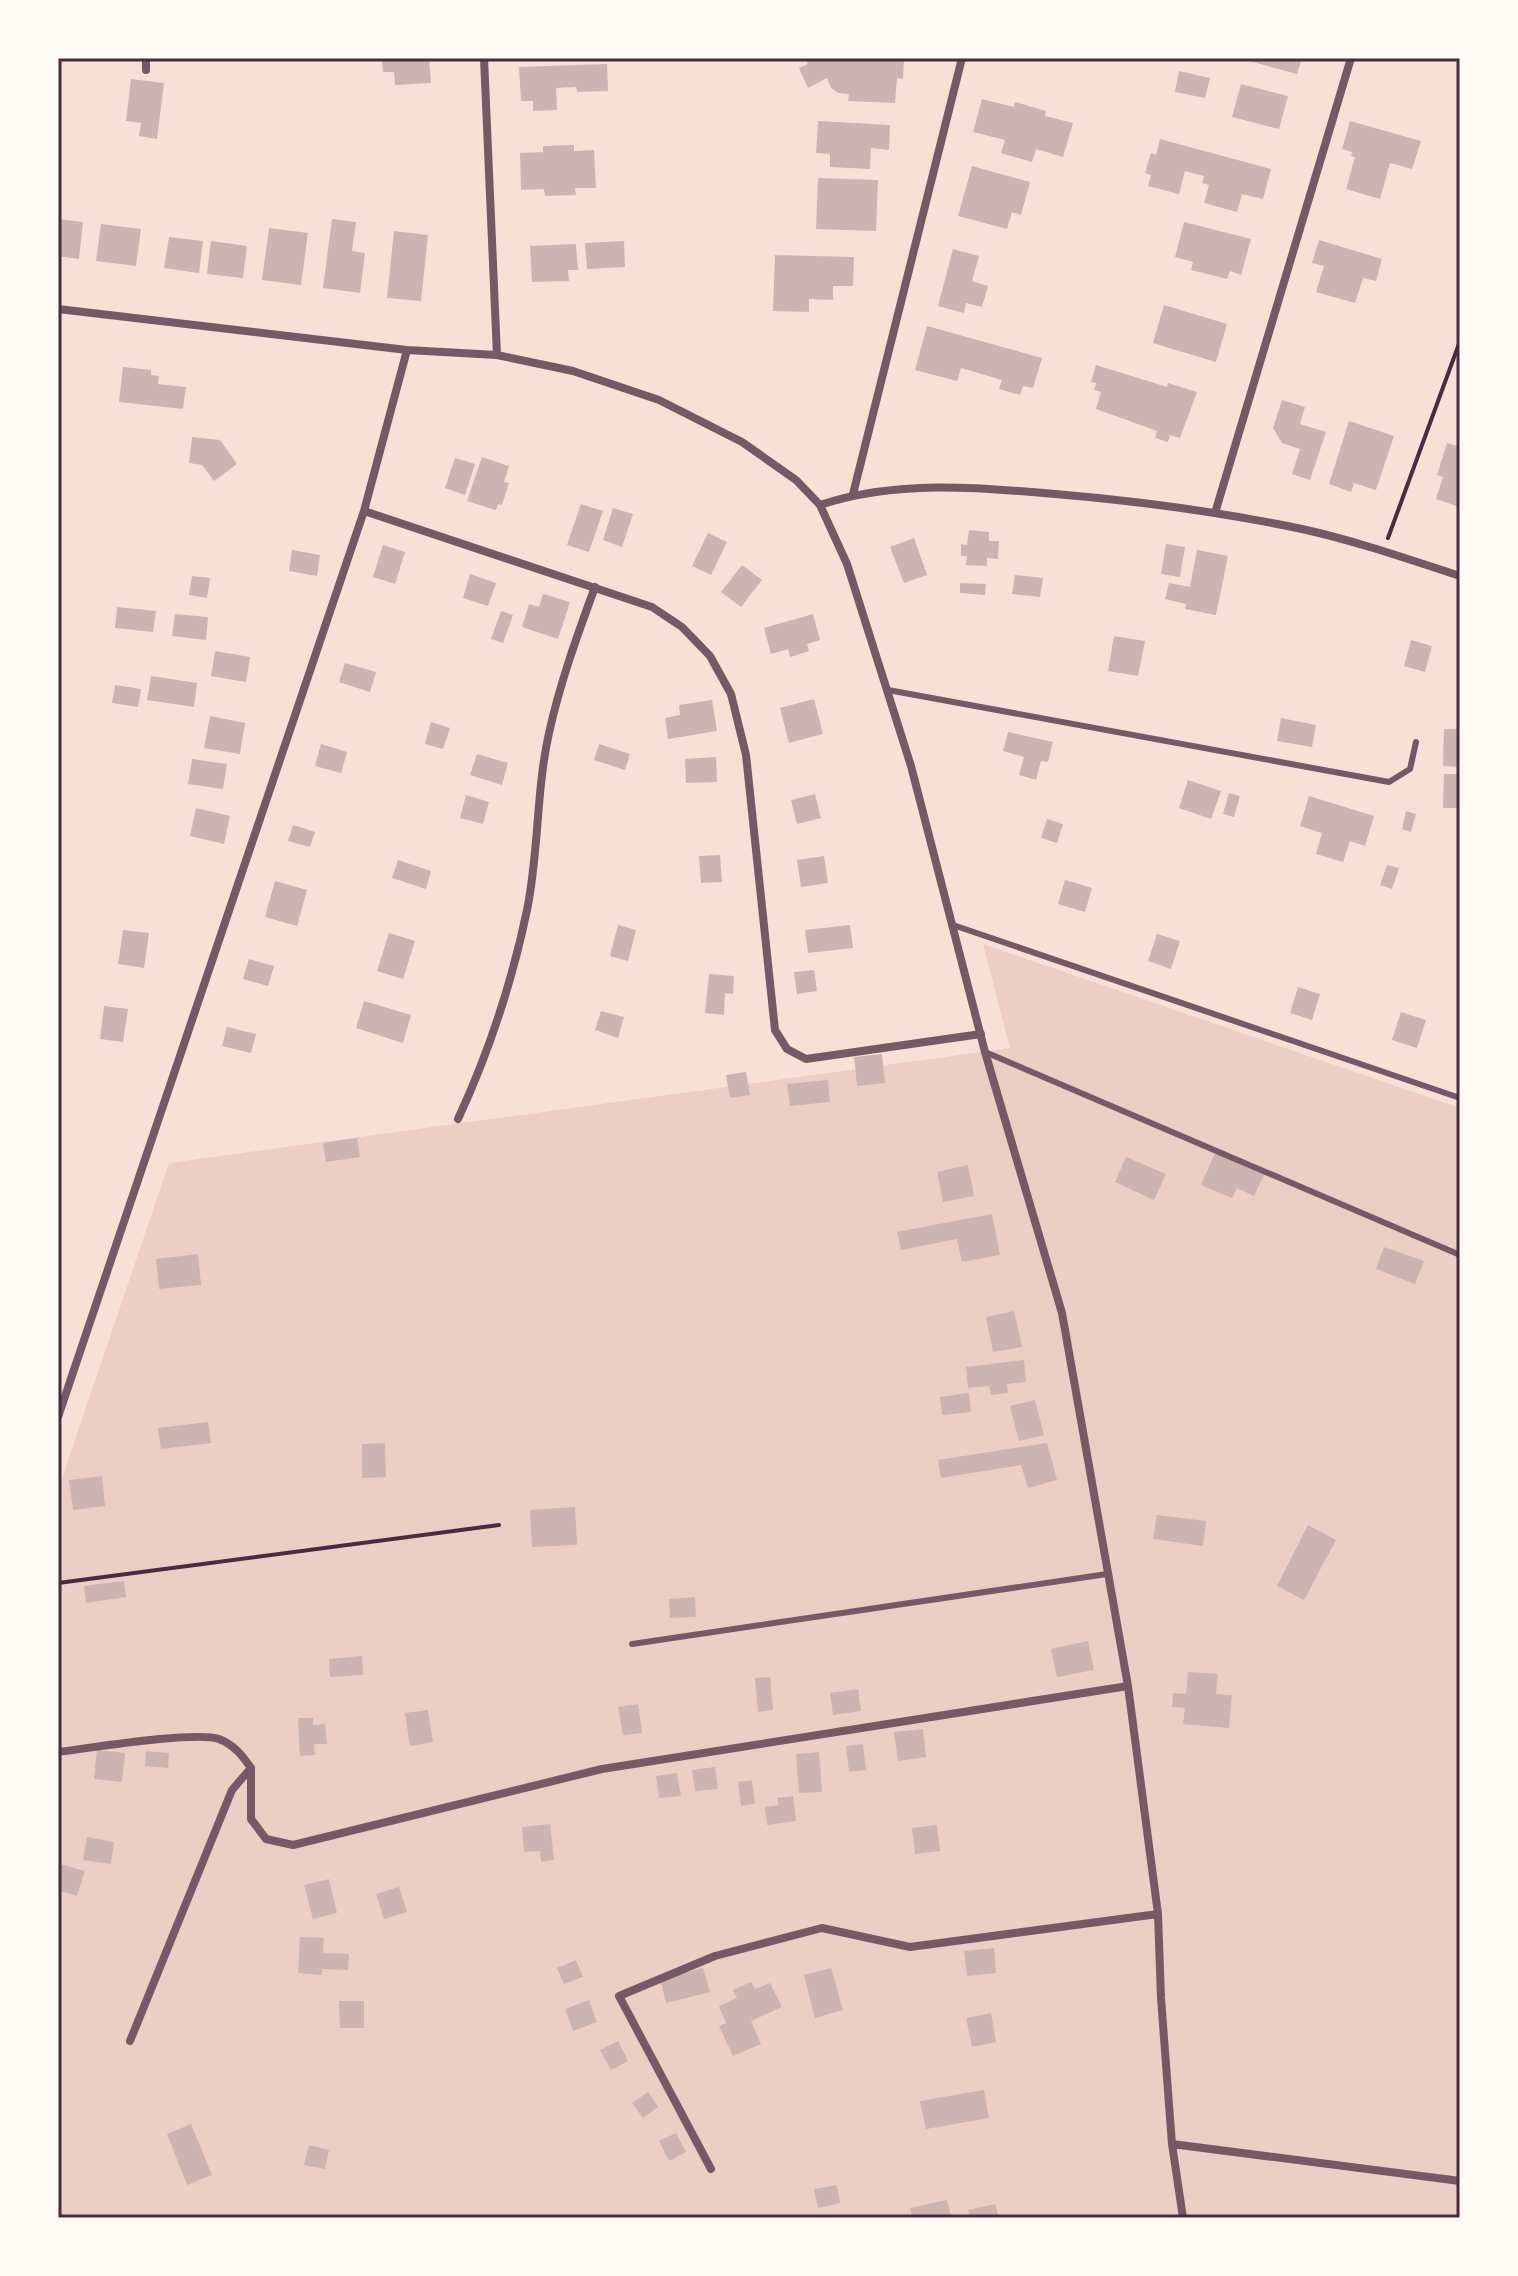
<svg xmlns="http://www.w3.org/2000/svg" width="1518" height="2276" font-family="Helvetica,sans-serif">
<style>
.green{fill:#ebcfc5}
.building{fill:#ccb4b1}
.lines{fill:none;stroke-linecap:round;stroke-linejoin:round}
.path{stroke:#4a2c40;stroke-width:4}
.service{stroke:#755966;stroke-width:6}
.minor{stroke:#755966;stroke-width:8}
.neatline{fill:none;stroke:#4a2c40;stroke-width:3}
</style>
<rect width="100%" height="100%" fill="#f7e1d7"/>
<path class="green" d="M983 944 1460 1108V2218H58V1490L169 1163 1010 1048Z"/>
<path class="building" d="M382 58H429L431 83 395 85 394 72H383Z
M805 58H904L903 79 897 78 895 103 848 101 849 94 838 93 831 88 827 78 808 88 799 68 808 64Z
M1302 58 1297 74 1242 59V58Z
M607 64 608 91 577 92 576 87 556 88 557 110 533 111V101H521L519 67Z
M1179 71 1210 78 1205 98 1175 92Z
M131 79 164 83 157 139 139 136 141 123 126 121Z
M1241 84 1288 96 1279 129 1232 117Z
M982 99 1014 107 1015 102 1046 111 1045 116 1073 123 1063 157 1036 149 1032 162 1001 153 1005 140 973 132Z
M818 121 890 125 889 150 871 148 870 169 830 167V154L816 153Z
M1350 121 1421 141 1412 169 1390 163 1380 199 1346 189 1355 157 1351 156 1352 152 1342 149Z
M1160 139 1271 169 1263 199 1242 194 1237 212 1204 203 1209 185 1202 183 1204 176 1185 171 1179 194 1148 186 1151 175 1145 173 1151 153 1156 155Z
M574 145V151L594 150 596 188H575L576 195 545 196 544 189 521 190 520 153 543 152V146Z
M972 166 1030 182 1021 215 1012 212 1007 229 958 216Z
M818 178 878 180 876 231 816 229Z
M58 219 83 222 79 259 58 256Z
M332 219 356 222 352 251 365 253 360 293 323 288Z
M1184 222 1251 239 1241 275 1230 271 1227 279 1191 270 1193 262 1175 257Z
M101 224 141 229 136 266 96 261Z
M269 228 308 233 301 285 262 280Z
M394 231 428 235 421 301 387 298Z
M169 237 203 241 199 273 164 268Z
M1319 240 1382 259 1376 281 1363 278 1355 303 1316 292 1324 266 1312 263Z
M211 241 247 246 243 278 207 274Z
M624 241 625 267 587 269 585 243Z
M576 244 578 270H568L569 281 532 282 530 246Z
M953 249 979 256 972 281 988 286 982 307 966 303 964 313 938 306Z
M775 255 854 257 853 286H833V300L809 299V312L773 311Z
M1164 305 1227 324 1216 362 1153 343Z
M927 326 1042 358 1033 388 1023 386 1020 395 999 389 1002 380 961 368 957 381 915 370Z
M1096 365 1167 387 1168 383 1197 392 1180 438 1170 435 1168 442 1155 438 1157 431 1096 409 1101 392 1094 390 1096 383 1091 382Z
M123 367 151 370V375L159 376 158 384 186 387 183 409 119 402Z
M1282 400 1305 407 1300 424 1326 432 1310 480 1292 474 1300 449 1282 443 1273 428Z
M1349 421 1394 436 1376 490 1354 483 1351 492 1329 484Z
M192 437 220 440 237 464 214 481 202 465 189 463Z
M1447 443 1460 447V507L1436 499 1443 477 1437 475Z
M482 457 509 466 504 482 509 483 502 505 498 504 496 510 467 501Z
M455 458 475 464 465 495 445 488Z
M581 504 603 511 589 552 567 545Z
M613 508 633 514 622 547 603 540Z
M969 530 989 532V541H999L998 559 987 558V566L966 565 967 556H961V544L967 545Z
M708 533 727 542 711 575 692 566Z
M914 538 927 575 904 583 890 547Z
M1166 544 1185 547 1180 577 1161 574Z
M383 545 405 552 395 584 373 577Z
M292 550 320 555 317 576 289 571Z
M1197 550 1228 556 1216 615 1185 609 1186 604 1165 599 1169 583 1190 587Z
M742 565 762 580 741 607 721 592Z
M470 574 496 583 488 606 463 598Z
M1015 575 1043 578 1040 597 1012 594Z
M192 576 210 578 207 598 189 595Z
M960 583 986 584 985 595 960 593Z
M543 594 570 602 558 639 522 627 529 604 539 607Z
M117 607 156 611 153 632 115 628Z
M501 611 513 615 503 643 491 639Z
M175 614 208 617 206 640 172 636Z
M813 614 820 640 807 644 809 651 790 657 788 649 771 654 764 628Z
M1114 636 1145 641 1138 676 1108 671Z
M1411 640 1432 646 1425 672 1404 666Z
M215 651 250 657 246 682 211 676Z
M345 663 376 672 370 692 339 682Z
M151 676 197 683 194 707 147 700Z
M115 685 141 689 138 707 112 703Z
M814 699 823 734 789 743 780 708Z
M712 700 717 731 668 739 665 718 680 715 679 705Z
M210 716 245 723 240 754 204 748Z
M1281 718 1316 725 1312 747 1277 741Z
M431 722 450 728 443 749 425 744Z
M1444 729H1460V767L1443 766Z
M1008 732 1053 742 1048 762 1041 761 1036 780 1019 775 1024 757 1003 751Z
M321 744 347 752 341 773 315 766Z
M599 744 630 754 625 770 594 760Z
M477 754 508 763 502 785 470 775Z
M716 757 717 782 686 783 685 759Z
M192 759 227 764 223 789 188 784Z
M1444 774H1460V808H1443Z
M1188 780 1221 791 1211 819 1179 808Z
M1229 793 1240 796 1234 817 1223 814Z
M815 794 821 818 797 824 791 800Z
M466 795 489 802 483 824 460 818Z
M1309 796 1374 816 1365 846 1350 841 1343 862 1316 854 1322 833 1300 826Z
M196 808 230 816 224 844 190 836Z
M1406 811 1416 814 1411 832 1402 829Z
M1047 819 1063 824 1057 843 1041 838Z
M293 825 315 832 310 847 288 841Z
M720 855 722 882 701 883 699 856Z
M824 856 828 883 801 887 797 860Z
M398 860 431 871 426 889 392 878Z
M1387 865 1399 868 1392 889 1380 885Z
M1065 880 1092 888 1085 912 1058 904Z
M275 881 307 890 297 926 265 917Z
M618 925 636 930 628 961 610 956Z
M850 925 853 948 808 953 805 930Z
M123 930 149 933 144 968 118 964Z
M389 933 415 941 403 979 377 971Z
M1157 934 1180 941 1171 969 1148 961Z
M249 959 274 966 268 986 243 979Z
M814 970 817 991 797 994 794 972Z
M709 974 734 976 733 994 725 993 724 1015 705 1013Z
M1298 987 1320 994 1312 1020 1290 1013Z
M364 1001 411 1015 403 1043 356 1028Z
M104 1006 128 1009 123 1042 100 1039Z
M601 1011 624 1017 618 1038 595 1030Z
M1401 1012 1426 1020 1417 1048 1392 1040Z
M227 1027 256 1034 251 1053 222 1046Z
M882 1054 885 1083 857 1086 854 1057Z
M746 1072 750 1095 730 1098 726 1075Z
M828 1080 830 1102 790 1106 787 1084Z
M357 1138 360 1157 326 1162 323 1143Z
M1215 1153 1264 1175 1254 1196 1237 1188 1232 1198 1201 1185Z
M1126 1157 1166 1174 1154 1200 1115 1182Z
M968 1165 974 1196 943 1202 937 1172Z
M992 1214 1000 1255 962 1262 957 1239 901 1250 897 1232Z
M1384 1247 1424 1261 1415 1284 1376 1269Z
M198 1254 201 1285 159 1289 156 1259Z
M1014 1311 1022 1347 993 1352 986 1317Z
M1024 1360 1026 1382 1007 1384 1008 1393 991 1395 989 1386 968 1388 966 1367Z
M969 1393 971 1412 942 1415 940 1397Z
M1035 1400 1044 1435 1019 1441 1010 1406Z
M208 1422 211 1443 161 1449 158 1428Z
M385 1443 386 1477 362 1478V1444Z
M1047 1443 1057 1480 1028 1488 1021 1465 941 1478 938 1460Z
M102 1476 105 1506 73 1510 69 1480Z
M575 1507 577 1545 532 1547 530 1510Z
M1157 1515 1206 1521 1203 1546 1153 1539Z
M1308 1525 1336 1540 1304 1600 1277 1586Z
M124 1581 126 1597 86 1603 84 1586Z
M695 1597 696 1617 670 1618 669 1599Z
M1088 1641 1094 1670 1057 1677 1051 1649Z
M362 1656 363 1675 330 1677 329 1659Z
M1188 1672 1218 1674 1216 1694 1232 1695 1229 1728 1183 1724 1185 1708 1172 1707 1173 1693 1186 1694Z
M770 1677 773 1710 758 1712 755 1678Z
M858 1689 861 1711 833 1715 830 1693Z
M638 1704 642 1733 623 1735 618 1707Z
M428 1710 433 1742 410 1746 405 1713Z
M298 1718H313V1725L325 1724 327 1744H314L315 1755 300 1756Z
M923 1729 926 1757 898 1761 894 1732Z
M863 1744 866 1770 849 1772 846 1746Z
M97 1750 125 1753 122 1782 94 1779Z
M146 1751 169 1753 168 1768 145 1766Z
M819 1752 822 1792 799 1793 796 1754Z
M715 1767 718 1789 695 1791 692 1770Z
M677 1773 681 1796 659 1798 656 1776Z
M752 1780 755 1804 741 1806 738 1782Z
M793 1796 796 1821 767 1825 765 1807 779 1805 777 1798Z
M550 1824 554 1860 541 1862 540 1851 524 1852 522 1827Z
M937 1825 940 1851 915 1854 912 1828Z
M87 1837 114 1842 111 1864 83 1860Z
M60 1864 85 1871 77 1896 58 1890Z
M329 1879 337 1913 313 1919 304 1885Z
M399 1887 407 1912 384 1919 376 1894Z
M300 1937 324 1938 323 1953 349 1954 348 1970 322 1969V1975L298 1973Z
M994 1948 996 1973 967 1976 964 1951Z
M576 1960 583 1977 564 1984 557 1968Z
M703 1968 710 1992 666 2003 660 1979Z
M831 1968 843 2010 815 2018 804 1975Z
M751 1982 755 1989 770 1983 782 2007 751 2021 761 2044 733 2056 719 2026 726 2023 719 2006 737 1998 733 1990Z
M589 2000 597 2022 573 2031 565 2009Z
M339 2001H364V2028H340Z
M991 2013 996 2042 972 2047 966 2018Z
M618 2041 628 2061 611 2070 600 2050Z
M984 2090 989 2118 926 2129 920 2101Z
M648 2092 658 2107 643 2118 632 2103Z
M191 2124 212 2175 187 2185 167 2134Z
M676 2133 686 2152 669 2161 659 2141Z
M309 2145 329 2150 325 2169 304 2165Z
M837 2185 840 2203 818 2208 814 2189Z
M947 2200 951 2217 912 2218 910 2208Z
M995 2204 999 2218H970L968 2210Z"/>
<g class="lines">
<path class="path" d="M1388 538 1460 341
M58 1583 499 1525"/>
<path class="service" d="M888 690 1389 782 1410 769 1416 742
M953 925 1460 1098
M985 1052 1460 1255
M632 1644 1107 1574"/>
<path class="minor" d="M484 58 497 355
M146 70V58
M58 309 407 350 497 355 573 371 659 400 742 442 796 480 820 505C895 480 977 487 1055 494 1138 501 1221 512 1302 529 1356 541 1408 559 1460 576
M853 494 962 58
M820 505 847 564 911 766 985 1052 1062 1313 1128 1686 1158 1914 1161 1998 1172 2144 1183 2218
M364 511 652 607 682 627 710 656 731 694 746 755 775 1030 787 1049 806 1059 981 1034
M1215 513 1351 58
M458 1119C489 1052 512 982 527 910 539 852 536 791 549 733 560 683 577 636 595 587
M58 1417 364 511 407 350
M58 1752C91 1748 194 1731 219 1739 234 1745 242 1755 251 1768
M251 1768V1819L266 1839 293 1845 602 1769 1128 1686
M130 2041 232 1790 251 1768
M1172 2144 1460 2181
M711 2169 619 1996 715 1956 822 1928 910 1947 1158 1914"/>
</g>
<rect width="1518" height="2276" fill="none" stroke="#fffaf5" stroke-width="120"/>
<rect x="60" y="60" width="1398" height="2156" class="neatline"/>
</svg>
